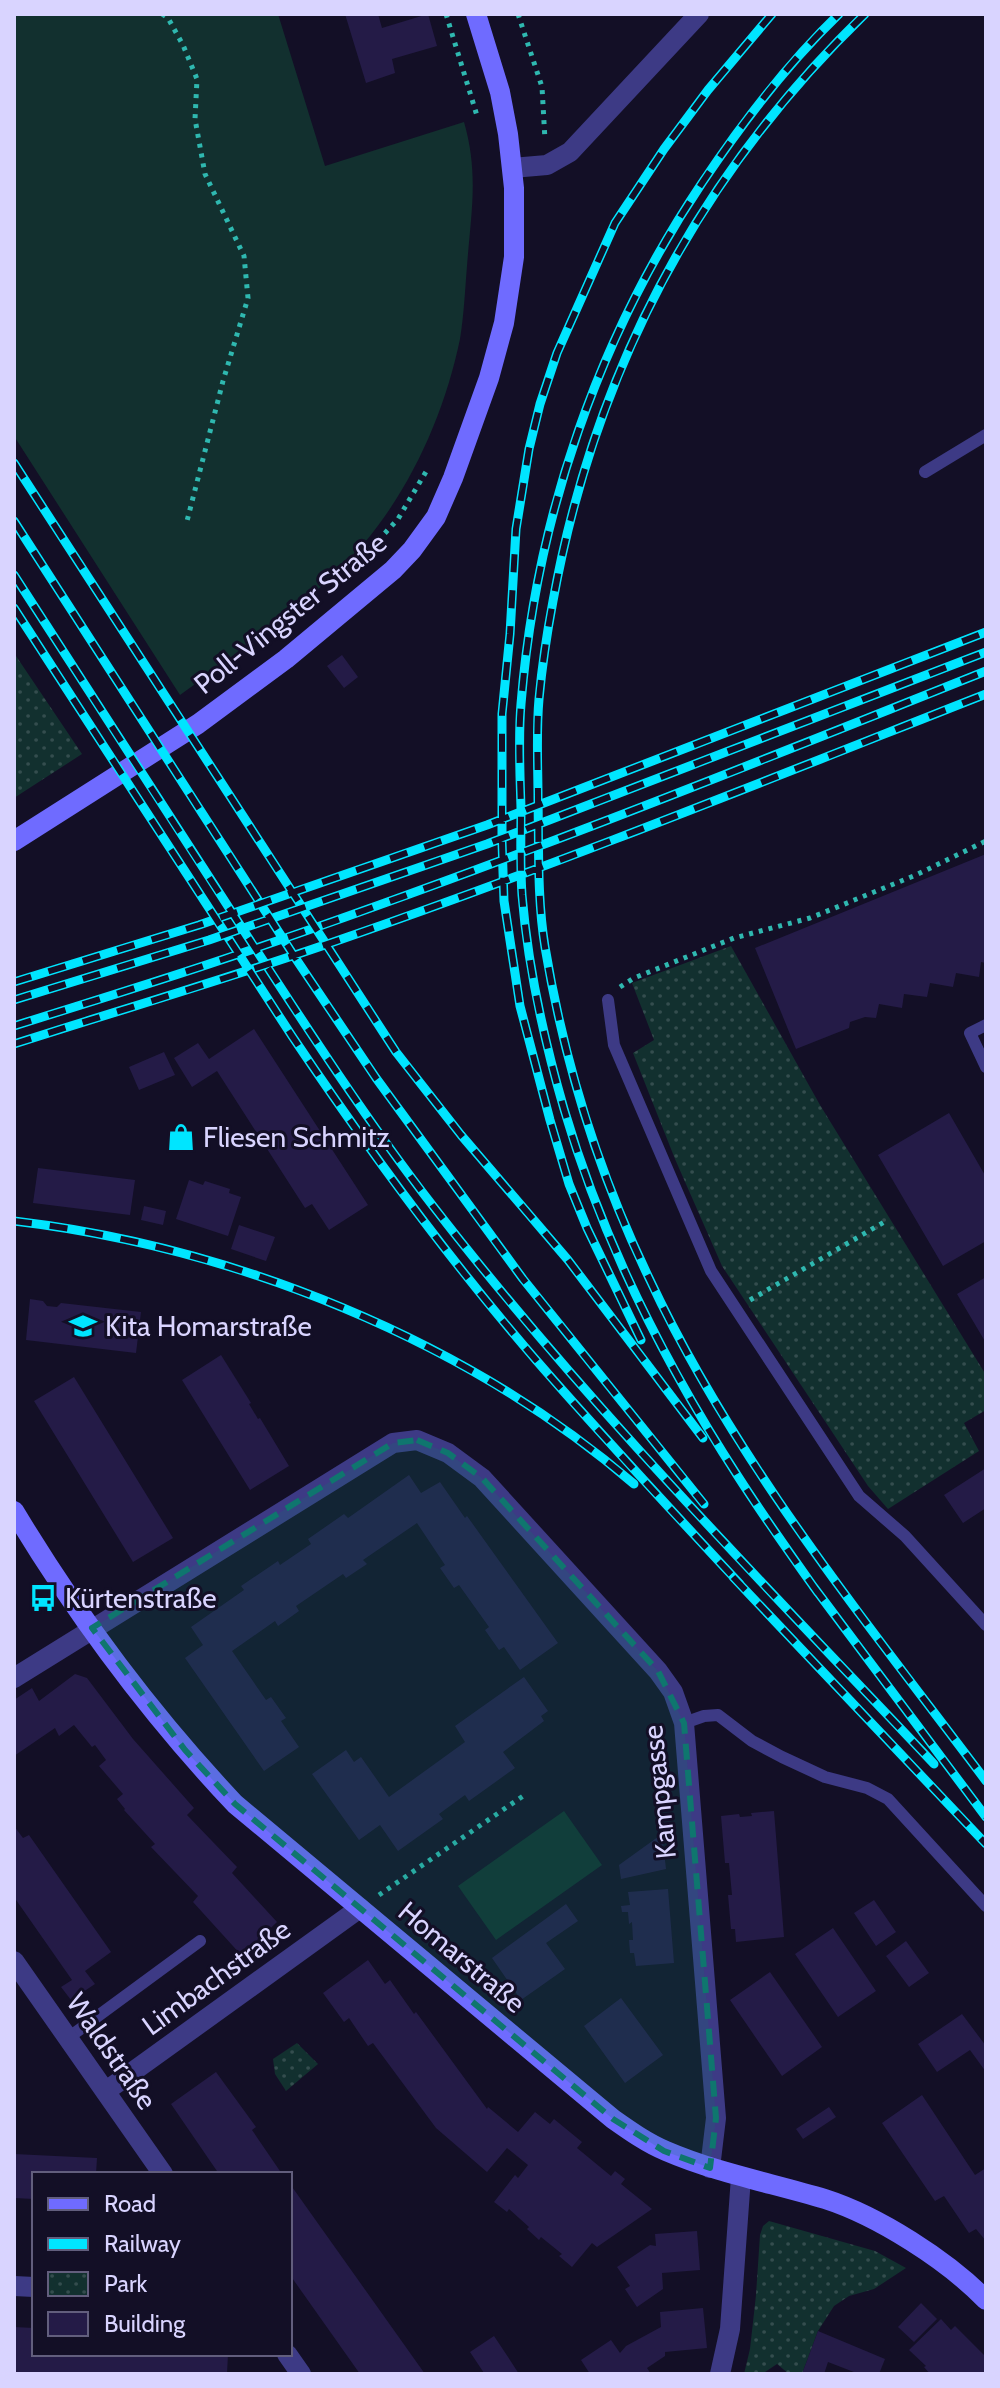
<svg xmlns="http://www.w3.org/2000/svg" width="1000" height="2388" font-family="Cabin,sans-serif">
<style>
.grass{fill:#12302f}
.park{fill:url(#park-dots)}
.building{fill:#241b47}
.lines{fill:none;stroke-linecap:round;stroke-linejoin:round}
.path{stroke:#2fb8b0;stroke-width:5;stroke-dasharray:4 6;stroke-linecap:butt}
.lane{stroke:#3d3a85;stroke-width:12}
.street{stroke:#3d3a85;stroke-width:20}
.secondary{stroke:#6f6bff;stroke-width:20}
.rail-casing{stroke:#00e5ff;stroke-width:9}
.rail{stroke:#130f26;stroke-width:6;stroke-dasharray:18;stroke-linecap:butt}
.marked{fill:#0f766e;fill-opacity:0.2;stroke:#0f766e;stroke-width:6;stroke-dasharray:16 10;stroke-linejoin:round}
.labels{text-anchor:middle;stroke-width:6;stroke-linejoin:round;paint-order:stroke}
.street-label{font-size:28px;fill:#d9d4ff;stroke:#130f26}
.poi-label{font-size:28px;fill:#d9d4ff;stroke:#130f26;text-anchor:start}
</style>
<defs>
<pattern id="park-dots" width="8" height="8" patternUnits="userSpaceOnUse" patternTransform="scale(2)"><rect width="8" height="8" fill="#12302f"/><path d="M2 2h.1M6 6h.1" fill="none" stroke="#344d4e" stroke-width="1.8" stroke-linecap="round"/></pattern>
</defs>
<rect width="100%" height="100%" fill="#130f26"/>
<path class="grass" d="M14 14H278L325 166 464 122C479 174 471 213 467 266 465 290 464 315 460 339 442 426 399 515 333 576 285 620 232 657 180 695L14 436Z
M564 1811 602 1865 496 1940 458 1886Z"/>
<path class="park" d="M14 653 82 754 14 798Z
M731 946 820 1105 986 1375V1410L964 1423 979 1451 888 1509 868 1486 722 1266 675 1159 633 1053 654 1040 632 983Z
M297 2043 318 2064 286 2091 275 2074 273 2059Z
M769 2221 875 2251 906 2268 874 2289 849 2296 834 2306 818 2331 802 2374H789L777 2364 762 2374H744L750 2349 756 2295 760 2235 763 2226Z"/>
<path class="building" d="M345 14H378L382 28 428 14 437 46 392 59 395 73 366 83Z
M342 655 358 677 344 688 327 666Z
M986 854V963L981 962 979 977 956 973 953 987 930 983 927 997 904 994 902 1008 879 1004 876 1018 865 1017 850 1022 849 1028 796 1049 755 948Z
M254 1029 368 1205 329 1230 312 1204 305 1208 217 1071 192 1087 174 1058 198 1043 209 1059Z
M164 1052 175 1075 139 1090 129 1067Z
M949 1113 986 1177V1241L943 1266 878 1155Z
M38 1168 135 1180 130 1215 33 1203Z
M189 1180 203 1185 205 1181 230 1189 229 1193 241 1197 228 1236 176 1219Z
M144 1206 166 1211 163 1225 141 1220Z
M239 1225 275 1237 266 1261 231 1249Z
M986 1277V1343L957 1294Z
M30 1299 43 1301 47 1306 57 1307 61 1303 141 1312 136 1353 26 1340Z
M221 1355 251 1403 249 1404 258 1419 260 1418 289 1466 250 1490 182 1380Z
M74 1377 173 1538 133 1562 34 1401Z
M986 1468V1508L963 1523 944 1495Z
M409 1475 421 1493 440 1482 465 1518 467 1516 558 1643 520 1670 504 1647 499 1650 485 1630 489 1627 459 1585 454 1588 440 1568 445 1565 417 1523 363 1560 367 1564 346 1578 343 1574 296 1606 299 1611 278 1626 275 1621 232 1651 266 1700 271 1697 286 1718 281 1721 299 1747 264 1771 185 1658 203 1645 191 1627 244 1590 241 1586 278 1561 280 1565 311 1544 308 1539 344 1514 348 1518Z
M75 1674 87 1678 133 1739 194 1808 187 1815 237 1867 232 1873 277 1922 242 1956 193 1902 198 1896 151 1847 155 1844 124 1810 125 1809 117 1799 123 1794 99 1766 106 1760 95 1745 92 1747 74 1725 59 1736 55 1728 14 1756V1700L32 1688 39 1701Z
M524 1677 548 1711 541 1716 544 1721 503 1752 515 1768 469 1801 465 1795 439 1814 443 1819 398 1851 380 1825 359 1840 312 1774 346 1750 354 1762 361 1757 389 1797 465 1742 455 1726Z
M774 1811 784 1937 736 1942 735 1929H731L728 1895H732L729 1863H725L721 1816 739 1814 740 1817 752 1816 751 1813Z
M14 1826 23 1838 29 1835 111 1952 85 1971 95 1984 71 2000 61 1987 72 1980 14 1897Z
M662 1834 666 1869 621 1879 619 1865Z
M668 1889 674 1963 636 1966 634 1953H630L629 1940H633L632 1922 629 1924 628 1912H622L621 1906 630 1905 628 1892Z
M874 1900 896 1932 876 1946 854 1913Z
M566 1904 578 1921 546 1943 565 1969 521 2000 492 1958Z
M833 1928 876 1991 838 2017 795 1954Z
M906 1941 929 1973 909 1987 886 1956Z
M368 1960 385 1984 390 1980 414 2014 416 2012 487 2109 488 2107 518 2132 535 2112 550 2124 554 2119 582 2142 577 2148 611 2176 615 2171 625 2179 621 2184 652 2209 597 2247 592 2243 572 2267 559 2256 562 2254 541 2237 539 2240 527 2229 529 2227 509 2209 507 2212 494 2202 515 2175 518 2178 528 2165 507 2148 487 2172 436 2128 373 2043 368 2046 349 2018 344 2022 323 1993Z
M770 1972 822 2047 782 2076 730 2000Z
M621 1998 663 2055 625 2083 584 2026Z
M962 2014 986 2046V2072L970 2050 937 2072 918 2044Z
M216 2072 256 2127 252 2130 282 2174H219L171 2104Z
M922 2095 975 2175 986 2168V2241L976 2229 969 2233 944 2196 935 2201 882 2123Z
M829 2107 836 2117 803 2139 796 2129Z
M14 2154 97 2158 96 2174H34V2199L14 2198Z
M290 2184 312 2215 425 2374H360L290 2275Z
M697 2231 700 2270 662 2273 663 2289 637 2307 625 2289 630 2286 617 2267 650 2245 656 2246 655 2234Z
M921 2303 937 2319 914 2342 898 2327Z
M703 2308 707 2348 665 2352V2356L647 2368 651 2374H590L581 2360 611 2340 620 2353 626 2346 661 2327 660 2312Z
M941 2319 951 2330 955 2326 986 2357 984 2363 986 2374H930L924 2367 926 2366 909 2350Z
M14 2327 34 2328V2354H228L227 2374H60L14 2372Z
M818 2331 885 2359 879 2374H859L828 2362 824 2374H802Z
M494 2336 508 2357 519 2374 484 2373 470 2352Z"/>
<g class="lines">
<path class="path" d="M162 14 168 18 183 45 197 79 195 119 205 174 244 256 248 298 223 381 186 525
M446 14 478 119
M518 14 542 87 545 140
M351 570 398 519 427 470
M620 987 634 978 734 938 810 918 916 875 986 841
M750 1300 886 1221
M379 1895 526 1794"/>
<path class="lane" d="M925 472 986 435
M608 1000 614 1045 711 1271 859 1496 905 1536 986 1625
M986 1025 970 1033 986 1067
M684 1723 704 1716 718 1715 752 1741 782 1757 825 1777 867 1788 888 1799 986 1906
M68 2038 200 1941"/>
<path class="street" d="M512 168 547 165 570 152 699 14
M14 1678 393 1443 417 1440 448 1453 482 1478 658 1671 673 1692 684 1723 716 2118 710 2168
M14 1961 163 2174
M106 2091 360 1908
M14 2286 34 2287
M287 2354 301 2374
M720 2374 730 2329 741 2177"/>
<path class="secondary" d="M14 841 198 724 286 659 393 570 412 550 436 517 453 478 489 378 504 323 514 257V188L508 134 500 92 476 14
M14 1511C78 1617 150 1714 235 1804L613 2119C630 2131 647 2143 666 2151 717 2173 772 2183 825 2199 878 2216 947 2260 986 2300"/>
<g class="rail-casing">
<path id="rail" d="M865 14C698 176 594 373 553 601 547 633 542 666 539 699 536 732 538 766 538 799 539 848 537 898 545 947 564 1062 599 1174 649 1278 735 1462 865 1620 986 1781
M14 463 396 1052 461 1135 568 1260 703 1438
M14 521 298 962 376 1078 523 1279 704 1504
M14 575C91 694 167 813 244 931 305 1025 365 1118 433 1206 586 1404 763 1583 934 1764
M14 608 292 1036C367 1148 447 1257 536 1360 602 1436 671 1510 740 1584
M14 982 199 925 487 825 986 632
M14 1000 209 940 487 844 986 652
M14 1026C83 1004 153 983 221 960 480 873 733 772 986 671
M14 1044C123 1009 234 977 342 939 559 864 772 778 986 694
M14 1221C234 1247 465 1339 634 1484
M641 1340 587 1228 569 1184 550 1120 520 1006 504 901 502 842V714L510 634 516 529 529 449 540 404 557 353 615 223 664 149 708 90 772 14
M733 1577 986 1844
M813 1586 986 1817
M818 1593C791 1555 764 1517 739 1478 665 1364 602 1239 564 1109 544 1040 528 967 522 895 520 867 521 837 521 808 520 774 518 738 521 704 536 517 598 338 702 183 742 123 787 64 839 14"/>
</g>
<use href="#rail" class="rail"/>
</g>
<path class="marked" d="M417 1440 448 1453 482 1478 658 1671 684 1723 716 2118 710 2168 664 2151 613 2119 235 1804 185 1750 92 1628 393 1443Z"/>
<defs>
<g id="shop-bare" transform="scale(2.16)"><path d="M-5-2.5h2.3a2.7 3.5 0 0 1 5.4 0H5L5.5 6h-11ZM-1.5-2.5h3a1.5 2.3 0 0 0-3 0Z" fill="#00e5ff" stroke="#130f26" stroke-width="2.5" paint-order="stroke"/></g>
<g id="school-bare" transform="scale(2.16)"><path d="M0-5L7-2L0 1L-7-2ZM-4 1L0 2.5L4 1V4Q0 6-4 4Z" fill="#00e5ff" stroke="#130f26" stroke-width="2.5" paint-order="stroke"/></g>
<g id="bus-bare" transform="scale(2.16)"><path d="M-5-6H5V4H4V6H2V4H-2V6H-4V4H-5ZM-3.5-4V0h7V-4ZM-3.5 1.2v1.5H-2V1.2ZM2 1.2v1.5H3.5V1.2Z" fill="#00e5ff" stroke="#130f26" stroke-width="2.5" paint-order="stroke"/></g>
</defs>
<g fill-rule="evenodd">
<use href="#shop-bare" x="181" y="1137"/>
<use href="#school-bare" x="83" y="1326"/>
<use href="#bus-bare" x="43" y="1598"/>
</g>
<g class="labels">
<g class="street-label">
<text transform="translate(290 613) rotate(-39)" y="10">Poll-Vingster Straße</text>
<text transform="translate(659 1792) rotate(-96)" y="10">Kampgasse</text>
<text transform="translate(462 1957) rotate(40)" y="10">Homarstraße</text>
<text transform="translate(216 1977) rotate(-36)" y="10">Limbachstraße</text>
<text transform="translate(112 2051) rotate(55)" y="10">Waldstraße</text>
</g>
<g class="poi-label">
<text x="203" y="1147">Fliesen Schmitz</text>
<text x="105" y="1336">Kita Homarstraße</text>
<text x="65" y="1608">Kürtenstraße</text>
</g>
</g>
<rect width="1000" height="2388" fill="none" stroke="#d9d4ff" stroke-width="32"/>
<rect x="32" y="2172" width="260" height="184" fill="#130f26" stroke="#625e7d" stroke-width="2"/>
<rect x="48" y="2198" width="40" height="12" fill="#6f6bff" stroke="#625e7d" stroke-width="2"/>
<text x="104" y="2212" font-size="24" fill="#d9d4ff">Road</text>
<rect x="48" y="2238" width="40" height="12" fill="#00e5ff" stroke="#625e7d" stroke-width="2"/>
<text x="104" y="2252" font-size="24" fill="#d9d4ff">Railway</text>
<rect x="48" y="2272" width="40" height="24" fill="url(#park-dots)" stroke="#625e7d" stroke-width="2"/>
<text x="104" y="2292" font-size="24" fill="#d9d4ff">Park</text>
<rect x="48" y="2312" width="40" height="24" fill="#241b47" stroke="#625e7d" stroke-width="2"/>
<text x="104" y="2332" font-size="24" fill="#d9d4ff">Building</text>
</svg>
